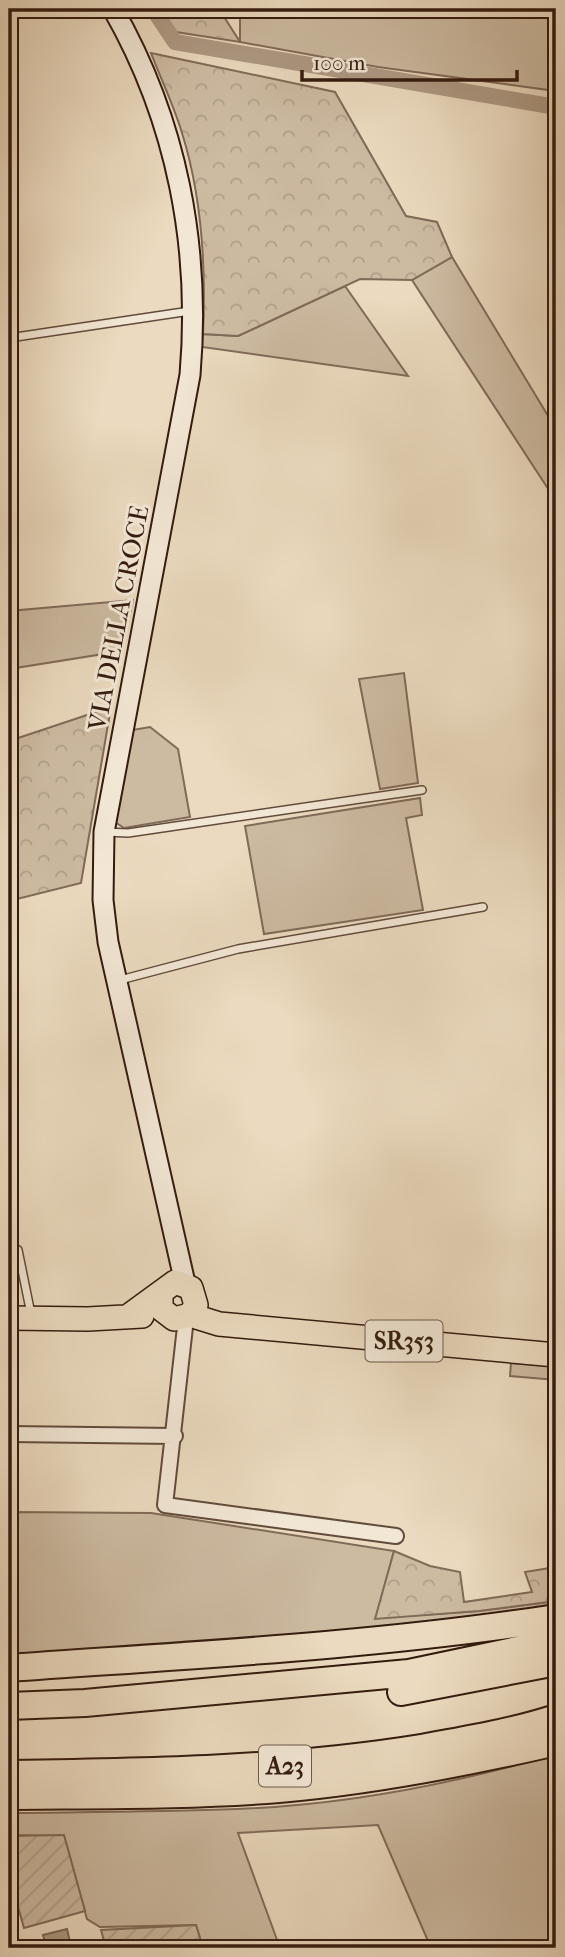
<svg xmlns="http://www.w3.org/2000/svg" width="565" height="1957" font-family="'IM FELL French Canon',serif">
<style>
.grass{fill:#ccbaa1;stroke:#806a58;stroke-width:2}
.forest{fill:url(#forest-crowns);stroke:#806a58;stroke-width:2}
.garden{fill:url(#garden-furrows);stroke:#806a58;stroke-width:2}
.water{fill:url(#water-ripples);stroke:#7d6755;stroke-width:2}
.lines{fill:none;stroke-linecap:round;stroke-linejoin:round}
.canal{stroke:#ad9983;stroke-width:16}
.lane-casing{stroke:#624b3b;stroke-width:10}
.street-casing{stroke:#624b3b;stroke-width:18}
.secondary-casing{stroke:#341b0f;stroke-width:23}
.primary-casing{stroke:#341b0f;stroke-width:26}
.highway-casing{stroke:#341b0f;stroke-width:30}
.lane{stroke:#f2e7d5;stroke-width:7}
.street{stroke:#f2e7d5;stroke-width:14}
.secondary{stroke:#f2e7d5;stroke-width:19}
.primary{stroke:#ebdabf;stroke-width:23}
.highway{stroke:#ebdabf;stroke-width:26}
.labels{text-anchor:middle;stroke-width:6;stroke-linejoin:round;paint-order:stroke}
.shield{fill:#f2e7d5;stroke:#6d584a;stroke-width:2}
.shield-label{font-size:24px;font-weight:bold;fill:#341b0f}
.street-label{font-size:26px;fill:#341b0f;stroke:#f2e7d5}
</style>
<defs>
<pattern id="forest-crowns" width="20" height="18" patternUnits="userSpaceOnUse" patternTransform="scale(1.75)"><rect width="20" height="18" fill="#ccbaa1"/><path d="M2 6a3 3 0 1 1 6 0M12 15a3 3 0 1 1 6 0" fill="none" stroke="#b09f89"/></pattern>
<pattern id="garden-furrows" width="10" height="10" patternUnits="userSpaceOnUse" patternTransform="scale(1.75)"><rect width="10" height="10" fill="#ccbaa1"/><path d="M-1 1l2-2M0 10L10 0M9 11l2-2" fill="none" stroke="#b09f89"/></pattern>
<pattern id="water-ripples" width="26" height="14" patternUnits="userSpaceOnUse" patternTransform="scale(1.75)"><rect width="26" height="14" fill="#ad9983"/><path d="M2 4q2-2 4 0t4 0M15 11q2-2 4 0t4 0" fill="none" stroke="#8e7c6a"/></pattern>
</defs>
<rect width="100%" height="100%" fill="#ebdabf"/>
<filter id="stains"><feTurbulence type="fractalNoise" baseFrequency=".00286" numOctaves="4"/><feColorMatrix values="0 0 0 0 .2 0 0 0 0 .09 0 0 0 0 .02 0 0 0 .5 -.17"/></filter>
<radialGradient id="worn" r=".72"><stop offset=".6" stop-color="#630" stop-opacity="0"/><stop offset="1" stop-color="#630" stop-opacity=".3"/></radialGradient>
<path class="grass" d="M240 9H556V91L378 67 240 42Z
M452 257 556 429V501L412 280Z
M345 286 408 376 202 347 203 334 238 336Z
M133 600 122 651 9 669V611Z
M404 673 418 783 380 789 359 679Z
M150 727 178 749 190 817 124 828 115 822 132 730Z
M420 798 422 815 406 818 423 910 264 934 245 826Z
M511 1363 556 1366V1380L510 1376Z
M9 1512 151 1513 394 1551 376 1618 479 1611 556 1601V1612L9 1661Z
M556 1754V1948H431L378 1825 238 1833 280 1948H203L196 1925 100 1927 87 1919 64 1836 9 1835V1813C85 1812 161 1812 237 1809 345 1805 453 1784 556 1754Z"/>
<path class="forest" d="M148 9H219L240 42 163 30Z
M151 53 335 92 406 216 437 222 452 257 412 280 360 279 238 336 203 334C206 268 202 197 182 133 174 106 161 79 151 53Z
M111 707 81 883 9 901V741Z
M394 1551 430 1566 460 1572 464 1602 532 1592 525 1572 556 1567V1601L479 1611 375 1619Z"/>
<path class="garden" d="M64 1835 85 1911 24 1928 15 1896 9 1898V1836Z
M196 1925 203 1948H106L101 1930Z"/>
<path class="water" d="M67 1929 70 1942 47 1948 43 1935Z"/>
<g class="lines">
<path class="canal" d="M153 9 175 42 556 107"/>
<g class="lane-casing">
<path id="lane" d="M9 338 190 311
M105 832 128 833 422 790
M120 980 238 949 483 907
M9 1244 18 1250 31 1314"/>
</g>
<g class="street-casing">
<path id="street" d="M186 1318 165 1505 396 1536
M9 1434 175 1436"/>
</g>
<g class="secondary-casing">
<path id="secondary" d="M113 9C177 121 201 247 190 375L104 832 103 900 108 942 185 1283"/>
</g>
<g class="primary-casing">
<path id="primary" d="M190 1315 219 1324 556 1355
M127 1317 175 1282 191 1288 196 1305 190 1315 174 1319 161 1309V1294
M9 1318 88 1319 142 1316"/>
</g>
<g class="highway-casing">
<path id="highway" d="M9 1668C191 1655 375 1646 556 1618
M401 1692 556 1662
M9 1706 85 1703 409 1673 556 1642
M9 1774C148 1772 284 1770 421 1748 466 1740 513 1732 556 1718
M9 1796C99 1795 189 1796 279 1789 373 1781 465 1763 556 1742"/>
</g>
<use href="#lane" class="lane"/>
<use href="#street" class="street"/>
<use href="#secondary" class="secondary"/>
<use href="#primary" class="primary"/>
<use href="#highway" class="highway"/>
</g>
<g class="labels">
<g class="shield">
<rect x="365.5" y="1320.5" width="77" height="41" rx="5"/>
<rect x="259" y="1745.5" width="52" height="41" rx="5"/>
</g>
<g class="shield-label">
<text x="404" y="1349">SR353</text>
<text x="285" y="1774">A23</text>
</g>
<g class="street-label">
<text transform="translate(118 618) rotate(-79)" y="9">VIA DELLA CROCE</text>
</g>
</g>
<rect width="565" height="1957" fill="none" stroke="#ebdabf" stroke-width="35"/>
<rect x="10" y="10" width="544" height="1936" fill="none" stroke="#341b0f" stroke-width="3.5"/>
<rect x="18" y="18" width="530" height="1922" fill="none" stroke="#341b0f" stroke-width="2"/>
<path d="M302 70v10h215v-10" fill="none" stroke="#341b0f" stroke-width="3.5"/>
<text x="313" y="70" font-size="21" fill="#341b0f" stroke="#f2e7d5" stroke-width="5" paint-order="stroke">100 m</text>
<rect width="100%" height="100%" filter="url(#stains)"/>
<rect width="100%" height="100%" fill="url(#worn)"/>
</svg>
